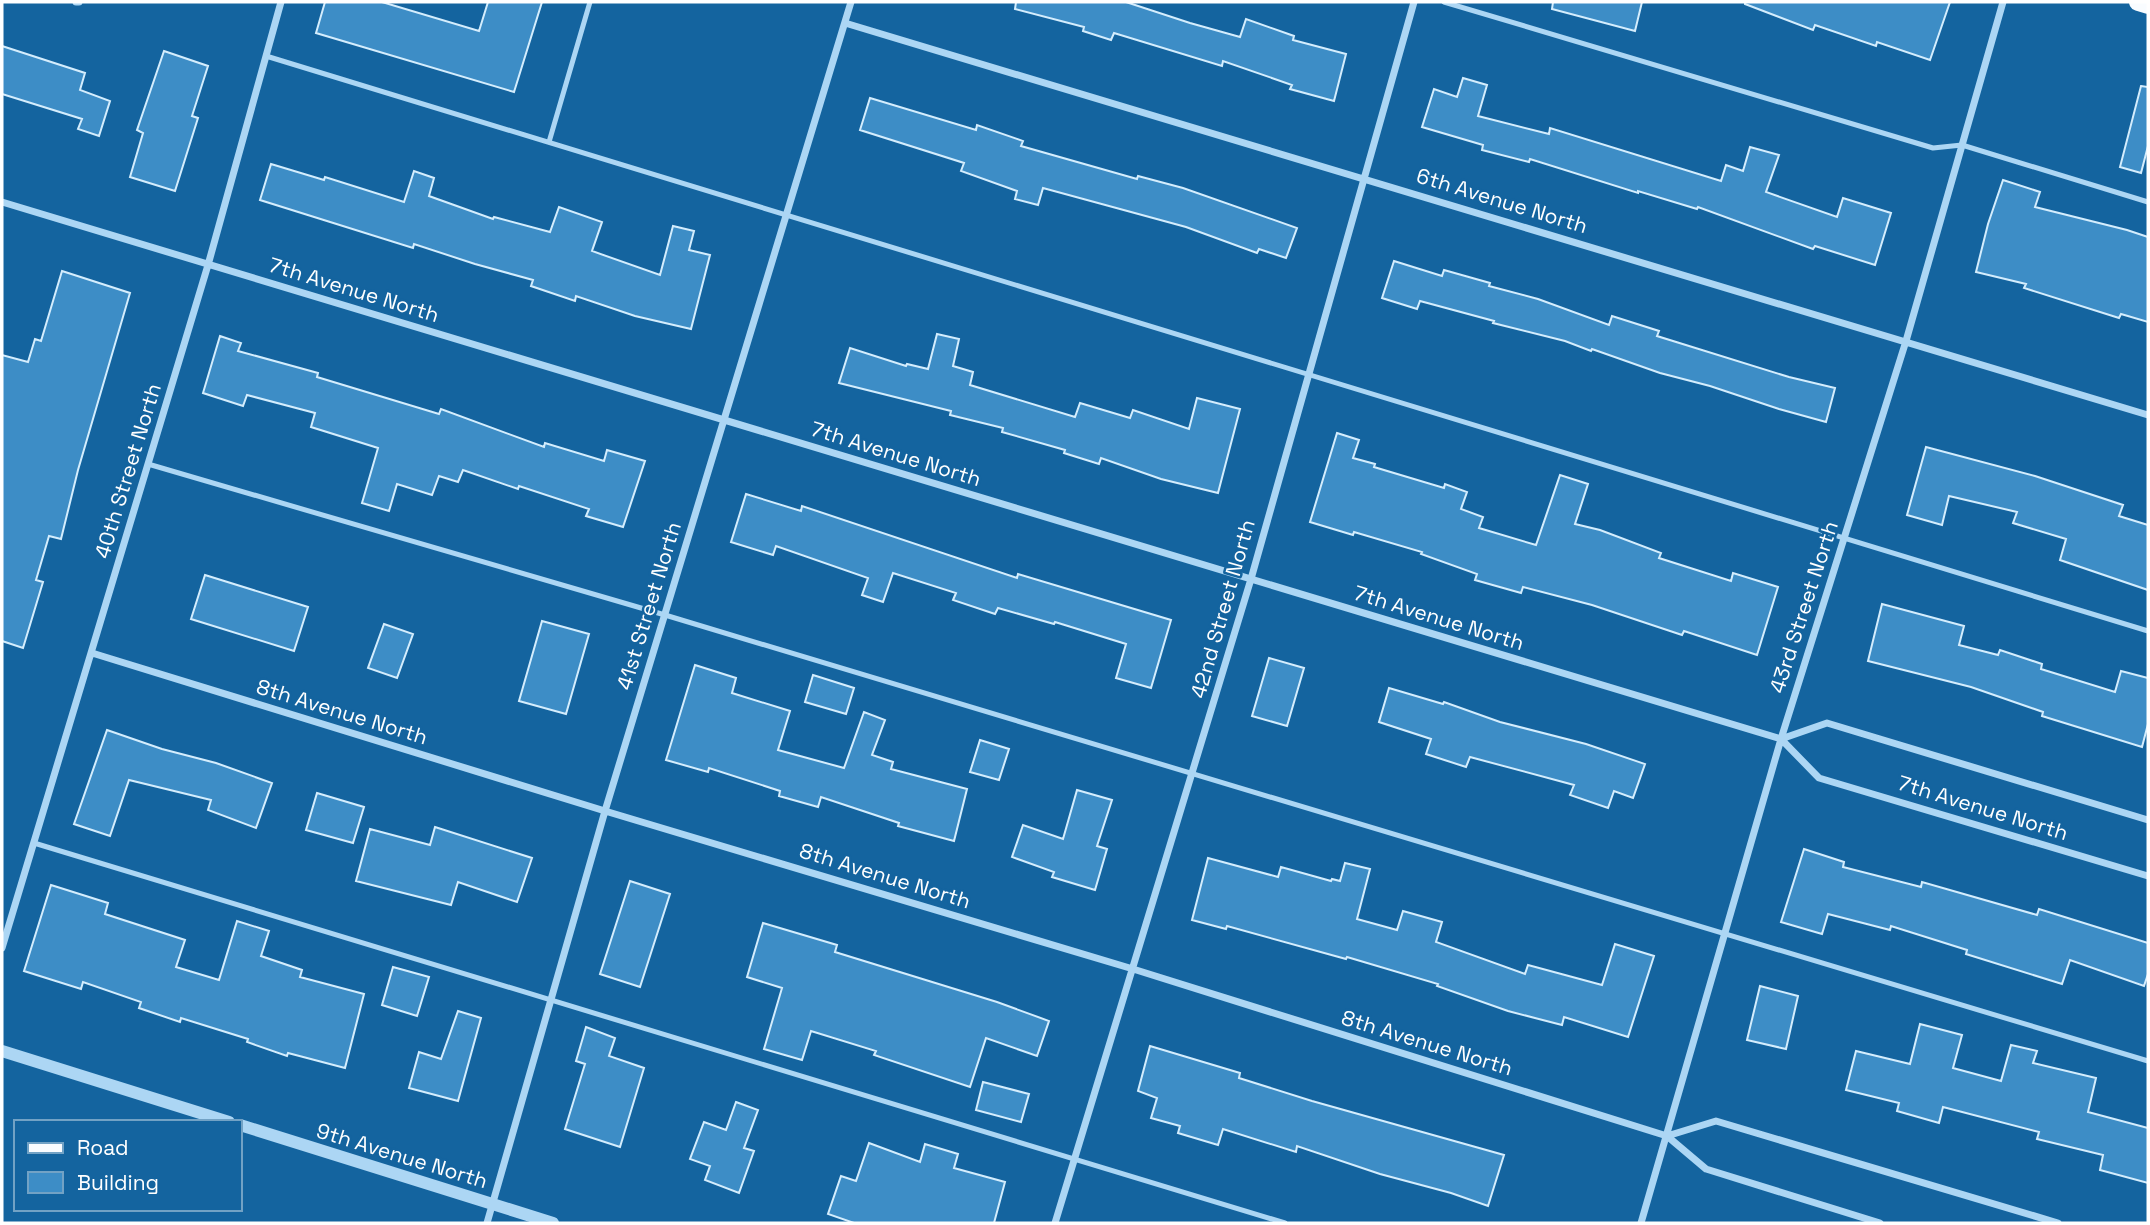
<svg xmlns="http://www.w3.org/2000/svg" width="2150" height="1225" font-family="'Space Grotesk',sans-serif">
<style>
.building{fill:#3d8dc6;stroke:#d4edfd;stroke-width:2}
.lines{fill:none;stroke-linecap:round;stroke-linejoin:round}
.service{stroke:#acd6f4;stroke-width:5}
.minor{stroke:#acd6f4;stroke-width:7}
.tertiary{stroke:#acd6f4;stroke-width:12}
.primary{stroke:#f9fcff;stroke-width:18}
.labels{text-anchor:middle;stroke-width:5;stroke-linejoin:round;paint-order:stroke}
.street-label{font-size:21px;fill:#fff;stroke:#14649f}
</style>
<rect width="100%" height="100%" fill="#14649f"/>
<path class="building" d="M325 2H382L479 31 488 2H542L514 92 316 33Z
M1016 2H1126L1190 23 1240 37 1246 19 1294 36 1293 40 1346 54 1334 101 1290 89 1292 85 1223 61 1222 66 1114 33 1111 40 1083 31 1084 27 1015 9Z
M1553 2H1642L1635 31 1552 9Z
M1745 2H1950L1930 60 1877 42 1876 46 1815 25 1813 30 1745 4Z
M2 46 85 73 80 90 110 101 99 136 78 129 82 119 2 94Z
M164 51 208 66 192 116 198 118 175 191 130 177 143 133 137 130Z
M1463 78 1487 85 1478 116 1549 134 1550 128 1721 181 1726 165 1743 171 1750 147 1779 155 1766 192 1837 217 1843 198 1891 213 1875 265 1815 246 1813 249 1698 207 1697 209 1638 191V193L1530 159 1529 162 1482 150 1483 145 1422 127 1434 89 1457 97Z
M2141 86 2148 87V146L2141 173 2120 167Z
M870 98 976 130 977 125 1023 141 1021 146 1137 179 1138 176 1183 188 1297 228 1286 258 1259 249 1257 253 1186 227 1043 188 1038 205 1015 199 1017 191 961 171 964 163 860 130Z
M271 164 324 180 325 177 404 202 414 171 434 178 429 196 493 219 494 217 550 232 559 207 602 222 592 251 660 275 673 226 694 231 689 250 710 255 691 329 635 316 576 296 575 301 531 286 533 280 475 264 414 244 413 248 260 200Z
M2003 180 2040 192 2035 207 2127 230 2148 237V322L2121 314 2119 318 2024 288 2026 284 1976 272 1988 224Z
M1394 261 1442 276 1444 270 1490 283 1489 286 1538 299 1609 325 1612 316 1659 331 1657 336 1789 377 1835 388 1826 422 1779 409 1710 386 1660 373 1592 349 1591 351 1565 341 1493 323 1494 321 1420 301 1417 309 1382 298Z
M62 271 130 293 78 470 61 539 49 536 36 580 43 582 23 648 2 641V355L28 362 35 339 41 341Z
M937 334 959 339 953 366 973 372 970 385 1075 417 1080 403 1130 418 1133 410 1189 429 1197 398 1240 409 1218 493 1161 479 1101 458 1099 464 1064 453 1065 450 1002 432 1003 428 950 415 951 411 839 383 850 348 906 366 907 364 928 369Z
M220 336 241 343 238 351 318 373 317 377 439 414 441 409 544 447 545 443 604 461 607 450 645 461 623 527 586 516 589 509 519 486 518 489 463 470 458 482 439 476 432 495 397 484 389 511 362 503 378 448 311 427 315 413 247 395 243 406 203 393Z
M1337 433 1359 440 1353 458 1375 464 1374 467 1444 488 1445 484 1467 492 1461 509 1483 517 1479 528 1536 545 1560 475 1588 484 1575 524 1600 530 1661 553 1659 558 1731 581 1733 573 1778 587 1757 655 1684 631 1682 635 1592 605 1523 587 1521 593 1475 580 1477 574 1421 554 1422 552 1354 532 1353 535 1310 522Z
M1926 447 2035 476 2123 505 2119 516 2148 525V590L2060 560 2066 539 2013 523 2017 512 1949 496 1942 525 1907 515Z
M746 494 801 511 802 506 1017 578 1018 574 1171 620 1151 688 1116 678 1126 644 1055 622 1054 624 998 608 995 614 953 600 956 593 893 573 883 602 862 595 868 578 776 546 773 555 731 542Z
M205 575 308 607 294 651 191 619Z
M1882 604 1964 626 1959 645 1998 655 2000 650 2042 664 2041 669 2115 692 2121 671 2148 678V724L2142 747 2042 716 2043 712 1971 687 1868 661Z
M542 621 589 634 566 714 519 701Z
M384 624 413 634 397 678 368 668Z
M1269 658 1304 668 1287 726 1252 716Z
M695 665 736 678 732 693 790 711 778 750 844 768 864 712 885 720 872 755 893 762 891 769 967 789 954 841 898 826 899 823 821 797 818 807 779 796 780 791 709 768 708 772 666 760Z
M813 675 854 688 846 714 805 702Z
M1389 688 1443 704 1444 702 1500 722 1586 744 1645 764 1633 798 1614 791 1608 808 1570 795 1574 785 1470 757 1466 767 1426 754 1431 739 1379 722Z
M107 730 162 749 216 763 272 783 256 828 208 810 211 800 129 780 110 836 74 824Z
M980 740 1009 749 999 780 970 772Z
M1077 790 1112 800 1097 846 1107 849 1095 890 1052 877 1054 872 1012 857 1023 825 1063 839Z
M317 793 364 807 353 843 306 830Z
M435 827 532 858 517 902 458 882 451 905 356 881 370 829 430 845Z
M1804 849 1844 862 1843 867 1921 887 1922 882 2037 915 2039 909 2148 943V974L2144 986 2070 960 2062 984 1966 954 1967 950 1891 926 1890 930 1828 914 1822 934 1781 922Z
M1208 858 1278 877 1281 867 1331 881 1332 879 1340 881 1345 863 1370 869 1357 919 1397 930 1403 911 1442 922 1436 942 1525 974 1528 965 1602 985 1615 944 1654 956 1628 1037 1564 1017 1562 1025 1508 1011 1437 986 1438 984 1347 957 1346 959 1227 926 1226 929 1192 920Z
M630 881 670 894 640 987 600 974Z
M51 885 108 903 105 914 185 940 176 967 219 980 237 921 269 931 261 956 302 970 300 977 364 994 345 1068 288 1053 287 1056 247 1042 248 1039 181 1018 180 1022 139 1008 141 1002 83 982 81 989 24 971Z
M763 923 837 945 835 952 997 1002 1049 1021 1037 1056 986 1038 970 1087 874 1055 876 1051 811 1031 802 1060 764 1049 782 988 747 977Z
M393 967 429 977 417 1016 382 1005Z
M1760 986 1798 996 1786 1049 1747 1040Z
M458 1011 481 1018 458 1101 409 1088 419 1052 441 1059Z
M1920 1024 1962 1035 1953 1068 2001 1081 2011 1045 2037 1051 2033 1063 2096 1078 2088 1112 2148 1128V1183L2100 1170 2103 1155 2037 1139 2039 1132 1943 1107 1939 1123 1897 1111 1899 1103 1846 1090 1856 1051 1910 1064Z
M586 1027 615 1038 609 1056 644 1068 620 1147 565 1129 585 1064 576 1061Z
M1150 1046 1240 1073 1239 1078 1312 1101 1504 1155 1488 1206 1451 1193 1380 1174 1297 1146 1296 1152 1223 1129 1218 1145 1178 1133 1180 1126 1151 1118 1157 1098 1138 1091Z
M983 1082 1029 1094 1021 1122 976 1110Z
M736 1102 758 1110 744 1148 754 1151 739 1193 705 1180 710 1166 690 1159 704 1122 726 1130Z
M869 1143 920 1162 925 1144 958 1154 954 1168 1005 1182 994 1223H854L828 1214 841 1176 856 1181Z"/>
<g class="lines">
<path class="service" d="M1444 2 1933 148 1962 145 2148 202
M266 56 2148 631
M549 142 590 2
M148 464 665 615 2148 1061
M34 843 1285 1223"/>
<path class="minor" d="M76 2H79
M845 23 2148 415
M2 202 1781 739 1819 778 2148 876
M92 653 605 811 1133 969 1667 1136 1706 1169 1880 1223
M1781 739 1827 723 2148 820
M2 948 208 265 281 2
M1667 1136 1716 1121 2058 1223
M487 1223 605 811 851 2
M1055 1223 1251 579 1414 2
M1641 1223 1781 739 1906 341 2003 2"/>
<path class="tertiary" d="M2 1051 229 1122
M240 1125 553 1223"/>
<path class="primary" d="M2138 2 2148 5"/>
</g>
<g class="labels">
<g class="street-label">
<text transform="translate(1502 201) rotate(17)" y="7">6th Avenue North</text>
<text transform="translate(354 290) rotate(17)" y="7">7th Avenue North</text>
<text transform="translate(896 454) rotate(17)" y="7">7th Avenue North</text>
<text transform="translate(128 471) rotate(-73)" y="7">40th Street North</text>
<text transform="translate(649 606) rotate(-73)" y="7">41st Street North</text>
<text transform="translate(1804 607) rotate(-72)" y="7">43rd Street North</text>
<text transform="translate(1223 609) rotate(-74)" y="7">42nd Street North</text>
<text transform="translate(1439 618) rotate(17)" y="7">7th Avenue North</text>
<text transform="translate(342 712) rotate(17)" y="7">8th Avenue North</text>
<text transform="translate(1983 808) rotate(17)" y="7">7th Avenue North</text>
<text transform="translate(885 876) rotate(17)" y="7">8th Avenue North</text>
<text transform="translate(1427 1043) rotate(17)" y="7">8th Avenue North</text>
<text transform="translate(402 1156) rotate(17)" y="7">9th Avenue North</text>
</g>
</g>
<rect width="2150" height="1225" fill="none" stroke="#ffffff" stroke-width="7"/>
<rect x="14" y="1120" width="228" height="91" fill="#14649f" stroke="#72a2c5" stroke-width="2"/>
<rect x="28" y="1143" width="35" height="10" fill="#f9fcff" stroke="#72a2c5" stroke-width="2"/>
<text x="77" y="1155" font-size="21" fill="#ffffff">Road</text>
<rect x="28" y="1172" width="35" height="21" fill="#3d8dc6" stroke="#72a2c5" stroke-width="2"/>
<text x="77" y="1190" font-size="21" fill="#ffffff">Building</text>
</svg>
